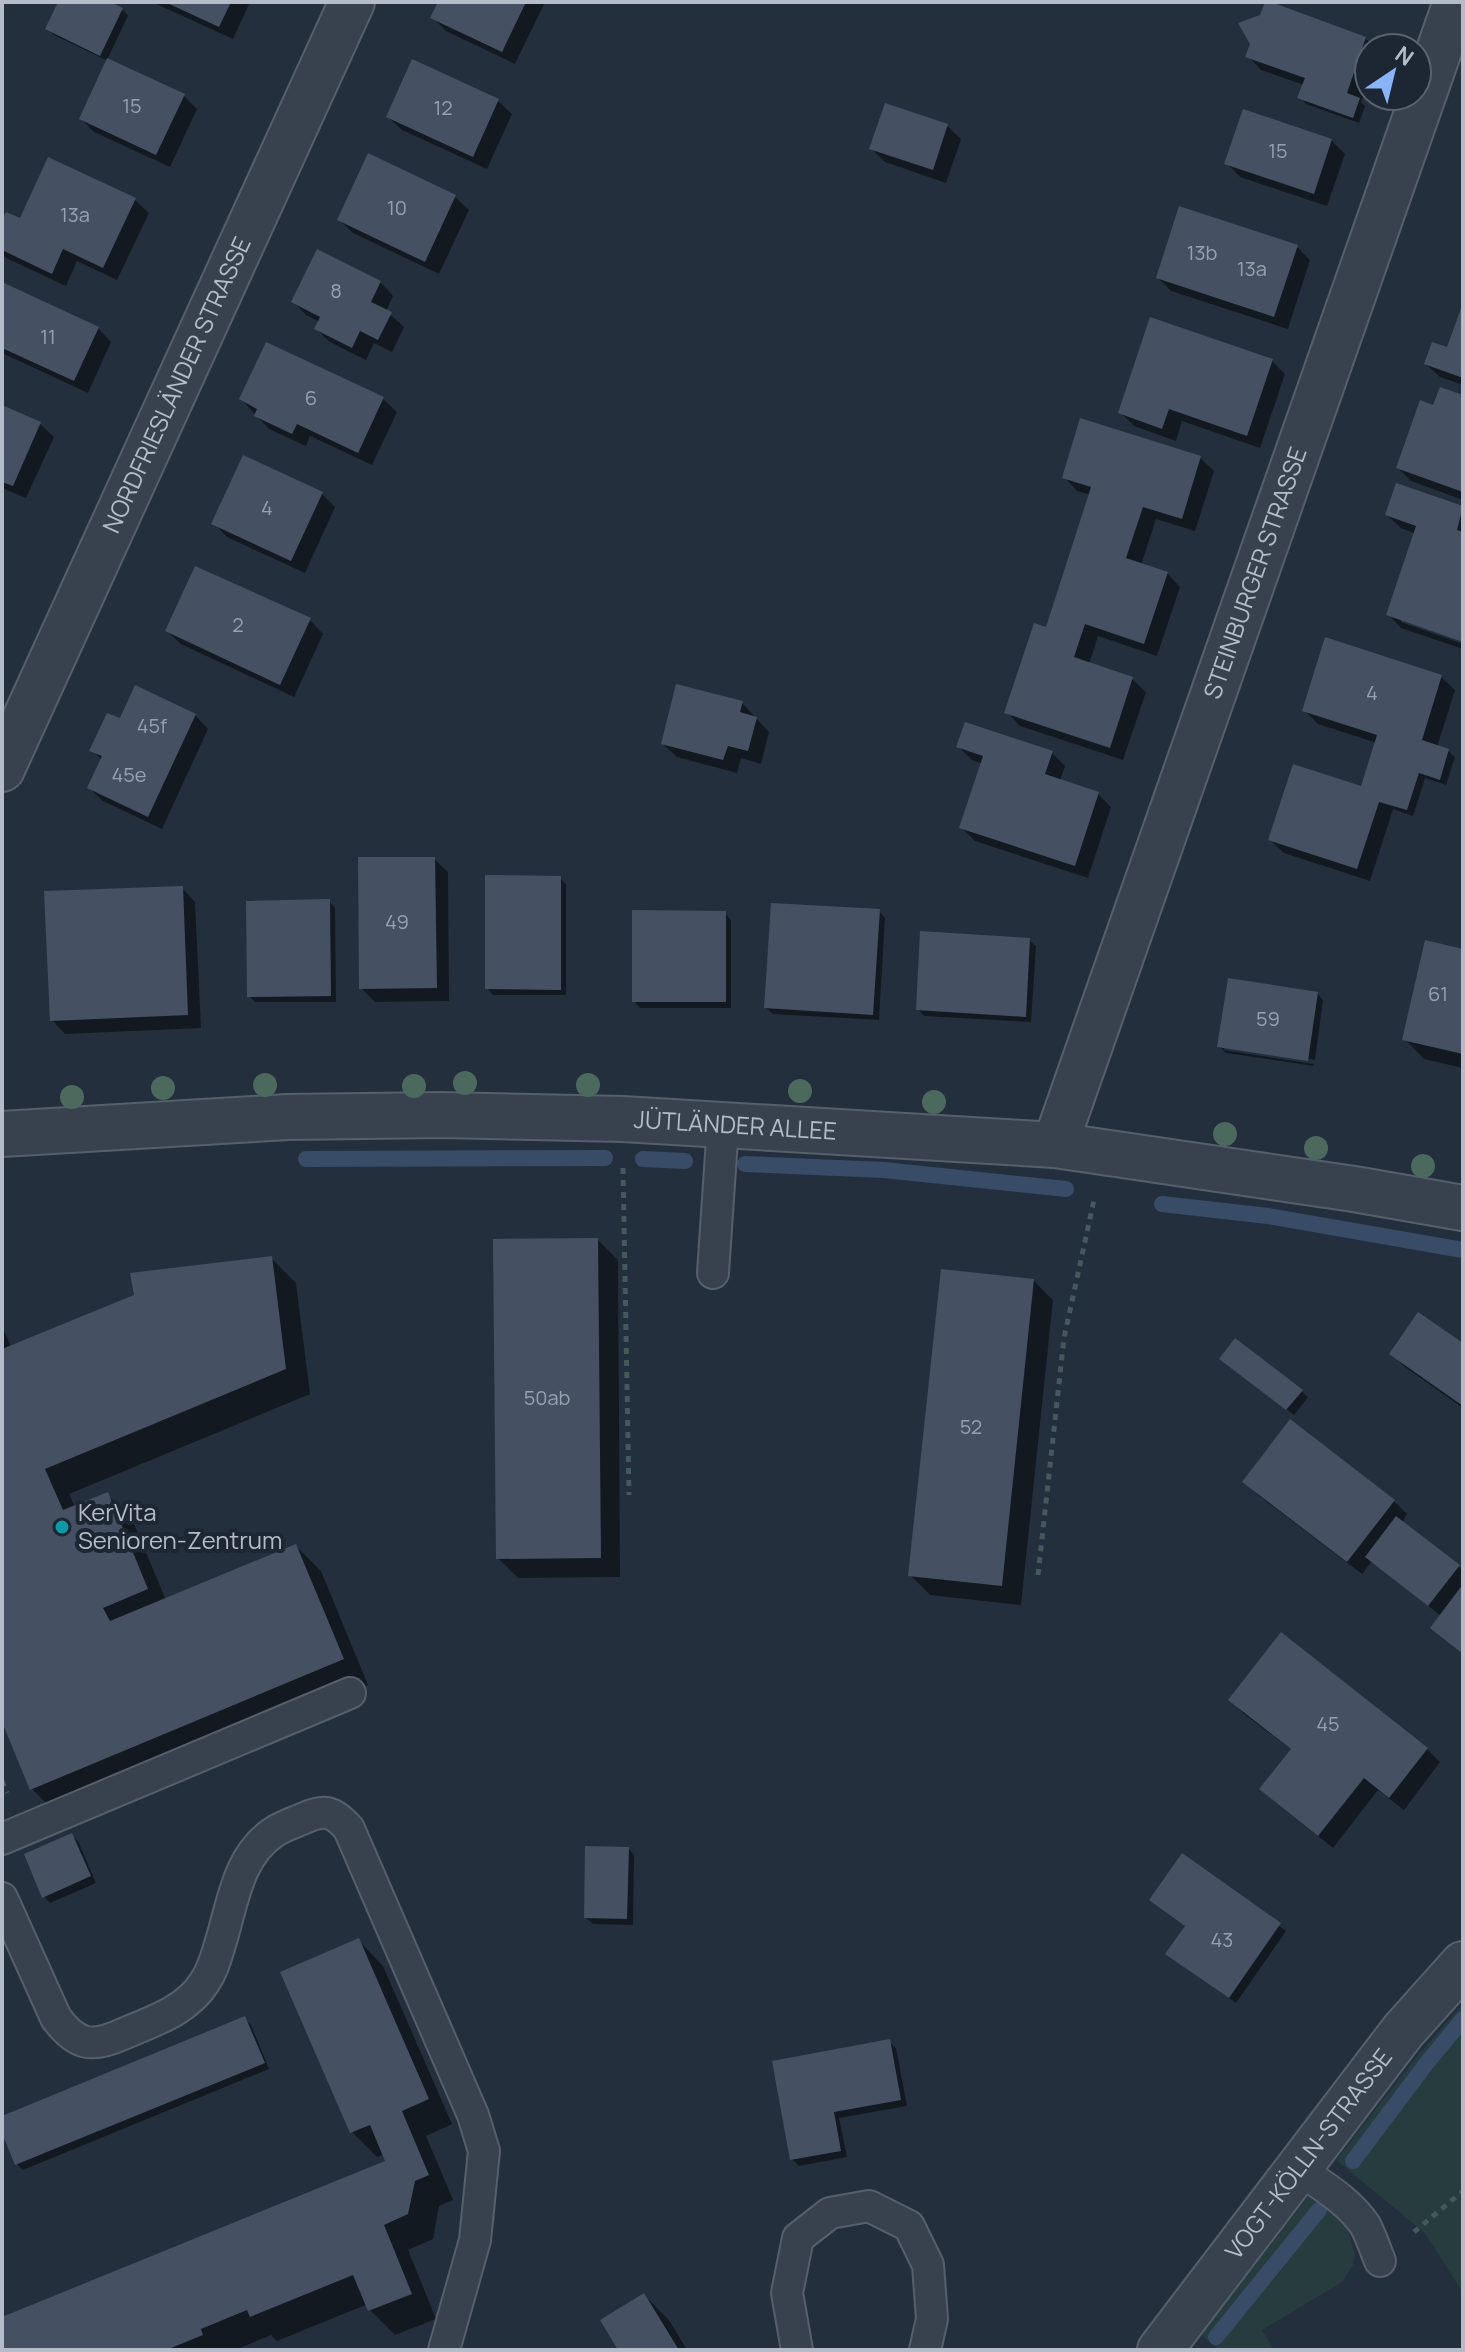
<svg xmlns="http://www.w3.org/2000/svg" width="1465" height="2352" font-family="Manrope,sans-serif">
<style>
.green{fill:#263c3f}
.shadow{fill:#0007}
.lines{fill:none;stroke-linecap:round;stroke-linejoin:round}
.stream{stroke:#394c67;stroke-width:16}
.building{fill:#455162}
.service-casing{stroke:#565f6c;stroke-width:34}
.minor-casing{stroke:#565f6c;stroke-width:48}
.tertiary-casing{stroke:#565f6c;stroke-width:48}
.path{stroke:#44595c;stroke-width:5;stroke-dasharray:6 6;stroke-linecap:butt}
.service{stroke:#38414e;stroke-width:30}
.minor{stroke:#38414e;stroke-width:44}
.tertiary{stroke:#38414e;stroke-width:44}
.tree{fill:#4b6a5d}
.culture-dot{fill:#0f9aa8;stroke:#1d2633;stroke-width:3}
.labels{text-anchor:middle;stroke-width:8;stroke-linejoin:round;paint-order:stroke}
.number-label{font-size:20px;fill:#98a1af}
.street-label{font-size:24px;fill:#b4bcc9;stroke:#1d2633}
.poi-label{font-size:24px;fill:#b4bcc9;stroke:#1d2633;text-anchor:start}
</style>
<rect width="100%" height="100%" fill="#242f3e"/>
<path class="green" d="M1463 2004V2293L1425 2233 1336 2160 1418 2055Z
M1310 2194 1339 2216 1347 2226 1355 2255 1353 2265 1342 2282 1262 2330 1274 2350H1219L1201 2335Z"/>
<path class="shadow" d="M60 2H106L122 9 128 16 107 60 183 95 197 109 170 167 94 132 81 119 108 61 54 35 48 29Z
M152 2H250L233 39Z
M440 2H545L515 64 446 31 432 17Z
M1365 38 1375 48H1369V80L1361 102 1365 106 1359 123 1306 104 1300 97 1304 85 1261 70 1248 56Z
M413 62 498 101 512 114 487 169 402 130 388 117Z
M947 126 961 139 946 183 885 162 871 148Z
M1331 140 1345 154 1327 206 1240 177 1227 163Z
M369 156 455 197 469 210 439 274 353 233 339 220Z
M135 200 149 213 117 280 77 261 66 286 6 258 2 254V225Z
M1297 247 1310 260 1288 329 1171 291 1158 278Z
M380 282 393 296 386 311 404 327 392 352 374 343 366 360 330 342 316 329 320 322 306 315 293 301Z
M2 284 98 328 111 342 88 393 2 353Z
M1463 308V385L1440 377 1426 364 1448 350Z
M1272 361 1285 374 1260 448 1182 421 1176 441 1134 426 1121 413Z
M1463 398V500L1411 481 1398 468 1435 407Z
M241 399H383L397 412 372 465 310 436 306 446 269 429Z
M2 407 40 424 54 437 26 498 2 488Z
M1200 458 1214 471 1195 531 1156 519 1141 565 1167 573 1180 587 1157 656 1098 636 1089 664 1132 679 1146 692 1123 760 1020 726 1007 712 1047 629 1091 495 1077 491 1064 477Z
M1398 485 1463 508V640L1401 618V622L1463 644V649L1401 628 1388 614 1416 534 1401 528 1387 515Z
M322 494 335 507 305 573 227 537 214 523Z
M310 620 323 634 294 697 181 644 167 631Z
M1441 677 1455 690 1437 747 1448 751 1455 757 1446 785 1425 778 1413 816 1393 809 1370 881 1284 853 1270 840 1368 790 1377 743 1318 724 1304 710Z
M742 703 769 732 761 764 741 758 737 773 677 757 663 744Z
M195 715 208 729 162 829 103 801 89 788 102 760 92 750 121 721Z
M959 747 1052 753 1065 766 1060 781 1098 794 1111 807 1088 878 975 841 961 827 983 764 972 760Z
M434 859 448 872 449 1001 375 1002 361 988Z
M560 878 566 884V995H493L487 988Z
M182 888 195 902 201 1028 65 1034 52 1020Z
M329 901 335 908 336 1002H255L249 996Z
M879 911 885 918 879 1020 773 1014 766 1008Z
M725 913 731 920V1008H640L634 1001Z
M1029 940 1036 946 1031 1022 924 1016 918 1009Z
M1463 951V1068L1424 1059 1405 1039Z
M1317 993 1323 1000 1315 1060 1224 1046V1050L1314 1064V1066L1226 1053 1219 1046Z
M598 1240 618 1260 620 1577 518 1578 498 1558Z
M271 1258 296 1283 310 1394 69 1494 75 1507 107 1494 132 1519 166 1600 296 1546 321 1571 368 1685 57 1814 32 1789 2 1717V1326L11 1347Z
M1033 1280 1053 1300 1021 1605 930 1595 910 1575Z
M1463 1346V1408L1405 1367 1392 1354Z
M1228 1365 1301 1391 1308 1397 1294 1415Z
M1245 1482 1394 1501 1407 1514 1402 1522 1463 1570V1654L1432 1628 1441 1616 1372 1561 1362 1574 1258 1495Z
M1231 1700 1427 1749 1440 1762 1404 1810 1378 1790 1333 1848 1275 1802 1262 1789 1292 1750 1244 1714Z
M71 1835 78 1841 96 1883 50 1903 44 1896Z
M628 1848 634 1855 633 1925 593 1924 586 1918Z
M1182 1856 1286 1931 1236 2003 1167 1954 1187 1927 1151 1900Z
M358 1940 383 1966 452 2124 426 2136 453 2200 439 2206 433 2239 408 2250 436 2319 395 2335 370 2310 368 2304 277 2341 271 2335 235 2350H2V2319L388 2162 384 2154 377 2157 352 2132Z
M244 2019 251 2025 269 2069 23 2170 17 2164 2 2128V2118Z
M889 2042 896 2048 907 2106 839 2118 847 2157 799 2166 792 2159Z
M644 2295 669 2320 687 2350H621Z"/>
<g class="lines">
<path class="stream" d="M306 1159 605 1158
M643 1159 685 1161
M745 1164 884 1170 1066 1189
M1162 1204 1268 1216 1463 1250
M1353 2161 1426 2064 1463 2019
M1216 2337 1319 2210"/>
</g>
<path class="building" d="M58 2H110L123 8 100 56 45 29Z
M165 2H231L219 27Z
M438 2H526L502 52 430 18Z
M1265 2H1271L1366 37 1347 93 1360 98 1353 118 1297 98 1305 78 1245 57 1250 44 1238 23 1260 15Z
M107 58 185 94 156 155 79 119Z
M412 59 499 99 473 157 386 117Z
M885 103 948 124 933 170 869 149Z
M1243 109 1332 139 1314 194 1224 164Z
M368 153 456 195 425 262 337 220Z
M48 157 136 198 103 268 63 249 52 274 2 250V220L6 212 20 218Z
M1179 206 1298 245 1274 317 1156 278Z
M317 249 381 281 371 302 392 312 378 340 360 331 352 348 314 329 320 317 291 302Z
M2 282 99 327 74 381 2 348Z
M1463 303V378L1424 364 1432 342 1447 347Z
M1150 317 1273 359 1247 436 1169 409 1162 429 1118 413Z
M266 342 384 397 358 453 297 424 292 434 254 416 257 409 239 399Z
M1440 387 1463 395V492L1396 468 1420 400 1433 405Z
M2 405 41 422 13 486 2 482Z
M1080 418 1201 456 1182 519 1143 507 1126 558 1168 572 1144 644 1085 624 1074 657 1133 677 1110 748 1004 713 1034 623 1046 627 1091 487 1062 478Z
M243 455 323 492 291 561 211 524Z
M1396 483 1463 506 1457 530 1463 532V642L1386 615 1416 526 1385 515Z
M195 566 311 618 280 685 165 631Z
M1325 637 1442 675 1422 740 1449 749 1440 780 1419 773 1407 810 1379 802 1357 869 1268 840 1293 764 1361 786 1377 735 1302 711Z
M676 684 743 701 740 712 757 717 748 751 728 746 723 760 661 744Z
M135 685 196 714 148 817 87 788 102 756 89 751 107 713 120 718Z
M965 722 1053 751 1045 774 1099 792 1075 866 959 828 983 756 956 747Z
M358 857H435L437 988 359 989Z
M485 875 561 876V990L485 989Z
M183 886 188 1015 50 1021 44 891Z
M330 899 331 996 247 997 246 901Z
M771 903 880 909 873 1015 764 1008Z
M632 910 726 911V1002H632Z
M920 931 1030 938 1026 1017 916 1010Z
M1425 940 1463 949V1054L1402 1040Z
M1228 978 1318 992 1308 1061 1217 1047Z
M598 1238 601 1558 496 1559 493 1239Z
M272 1256 286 1369 45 1469 63 1510 108 1492 148 1589 103 1608 110 1621 296 1544 344 1659 30 1790 2 1722V1349L134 1295 130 1273Z
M941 1269 1034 1279 1002 1586 908 1576Z
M1418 1312 1463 1343V1406L1389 1354Z
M1235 1338 1303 1390 1286 1410 1219 1359Z
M1290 1419 1395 1500 1347 1562 1242 1482Z
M1396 1516 1460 1565 1428 1606 1365 1557Z
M1463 1584V1654L1430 1628Z
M1281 1632 1428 1748 1389 1798 1364 1778 1318 1836 1259 1789 1291 1749 1228 1700Z
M72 1833 91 1876 42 1898 24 1854Z
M585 1846 629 1847 627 1919 584 1918Z
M1182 1853 1281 1923 1229 1998 1165 1954 1185 1926 1149 1900Z
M359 1938 429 2099 402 2111 429 2175 415 2181 408 2214 384 2225 412 2294 368 2311 353 2275 250 2317 247 2310 201 2329 203 2335 166 2350H2V2317L385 2161 370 2125 350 2133 280 1972Z
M245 2016 265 2063 15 2165 2 2133V2116Z
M890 2039 901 2100 834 2112 841 2151 790 2160 772 2061Z
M644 2293 679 2350H618L600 2320Z"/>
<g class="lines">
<g class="service-casing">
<path id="service" d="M713 1273 723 1124
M2 1839 350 1693
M2 1898 56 2018C77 2046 92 2048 123 2034 153 2021 186 2011 204 1983 214 1969 217 1953 222 1938 233 1900 239 1855 274 1832 283 1826 293 1823 302 1819 324 1809 333 1810 349 1829L473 2115 484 2151 475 2240 444 2350
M1297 2168C1321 2185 1348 2200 1365 2225 1371 2236 1375 2249 1380 2261
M797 2350 787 2293 798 2238 830 2213 869 2206 909 2226 928 2265 932 2319 925 2350"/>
</g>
<g class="minor-casing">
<g id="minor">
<path id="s1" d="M2 769 352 2"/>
<path id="s2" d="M2 1134 287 1117 441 1115 623 1119 1055 1145 1354 1189 1463 1208"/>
<path id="s3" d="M1055 1145 1456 2"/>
</g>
</g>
<g class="tertiary-casing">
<g id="tertiary">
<path id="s4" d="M1160 2350 1403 2031 1463 1964"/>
</g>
</g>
<path class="path" d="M623 1168 629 1495
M1038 1575 1064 1338 1094 1200
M2 1781 7 1793
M1414 2232 1463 2191"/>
<use href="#service" class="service"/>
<use href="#minor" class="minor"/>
<use href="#tertiary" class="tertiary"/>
</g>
<g class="tree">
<circle cx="465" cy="1083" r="12"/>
<circle cx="265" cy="1085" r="12"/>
<circle cx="588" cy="1085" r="12"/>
<circle cx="414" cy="1086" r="12"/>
<circle cx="163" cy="1088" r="12"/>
<circle cx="800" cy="1091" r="12"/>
<circle cx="72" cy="1097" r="12"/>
<circle cx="934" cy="1102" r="12"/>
<circle cx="1225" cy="1134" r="12"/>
<circle cx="1316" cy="1148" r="12"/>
<circle cx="1423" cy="1166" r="12"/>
</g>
<circle class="culture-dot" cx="62" cy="1527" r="8"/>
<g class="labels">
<g class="number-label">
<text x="132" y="113">15</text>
<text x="443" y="115">12</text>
<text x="1278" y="158">15</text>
<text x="397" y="215">10</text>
<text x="75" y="222">13a</text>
<text x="1202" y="260">13b</text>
<text x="1252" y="276">13a</text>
<text x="336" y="298">8</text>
<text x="48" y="344">11</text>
<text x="311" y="405">6</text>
<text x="267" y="515">4</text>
<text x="238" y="632">2</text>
<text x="1372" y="700">4</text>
<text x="152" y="733">45f</text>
<text x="129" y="782">45e</text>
<text x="397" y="929">49</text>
<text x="1438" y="1001">61</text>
<text x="1268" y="1026">59</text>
<text x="547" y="1405">50ab</text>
<text x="971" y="1434">52</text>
<text x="1328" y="1731">45</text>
<text x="1222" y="1947">43</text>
</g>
<g class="street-label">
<text dy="8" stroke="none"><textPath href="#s1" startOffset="422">NORDFRIESLÄNDER STRASSE</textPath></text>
<text dy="8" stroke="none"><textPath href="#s3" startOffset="606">STEINBURGER STRASSE</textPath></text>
<text dy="8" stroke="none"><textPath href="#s2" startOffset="734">JÜTLÄNDER ALLEE</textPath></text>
<text dy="8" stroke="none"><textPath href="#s4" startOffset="246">VOGT-KÖLLN-STRASSE</textPath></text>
</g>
<g class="poi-label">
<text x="78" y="1521">KerVita<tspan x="78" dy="28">Senioren-Zentrum</tspan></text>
</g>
</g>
<rect width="1465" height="2352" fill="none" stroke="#b4bcc9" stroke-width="8"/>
<g transform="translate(1393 72) rotate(35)"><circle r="38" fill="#1d2633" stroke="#59626f" stroke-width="2"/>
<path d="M0-6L14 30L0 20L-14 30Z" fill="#8ab4f8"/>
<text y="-12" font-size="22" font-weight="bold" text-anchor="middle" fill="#b4bcc9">N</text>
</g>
</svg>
